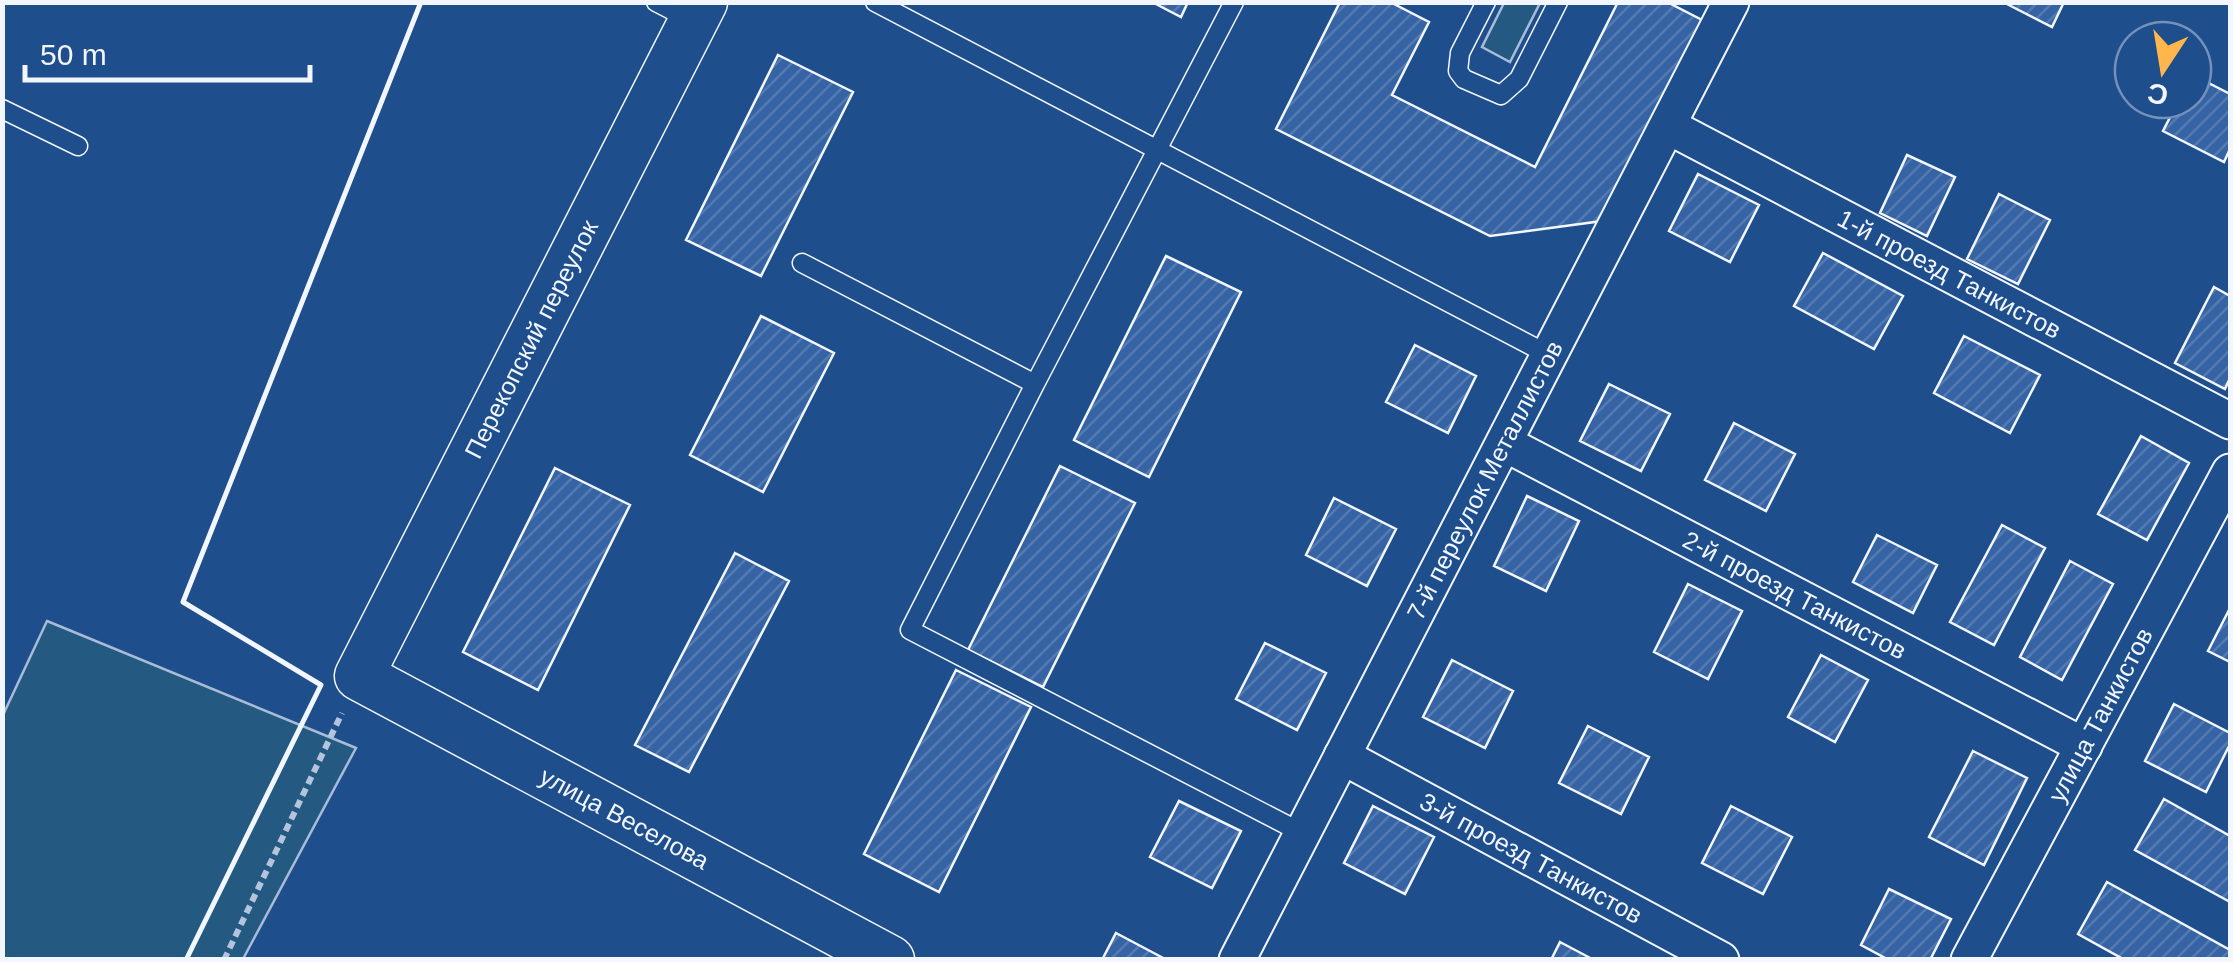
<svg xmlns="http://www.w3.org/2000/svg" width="2233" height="962" font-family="Helvetica,sans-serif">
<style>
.green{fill:#245a82;stroke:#a8bbd7;stroke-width:2.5}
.building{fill:url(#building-hatch);stroke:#f2f6ff;stroke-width:2.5}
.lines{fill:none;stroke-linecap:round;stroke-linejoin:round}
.lane-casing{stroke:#f2f6ff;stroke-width:21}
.street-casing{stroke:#f2f6ff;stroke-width:39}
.secondary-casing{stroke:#f2f6ff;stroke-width:51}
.path{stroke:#b3c4dc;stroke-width:6;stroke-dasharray:8 5;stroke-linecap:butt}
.lane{stroke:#1f4e8c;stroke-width:18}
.street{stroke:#1f4e8c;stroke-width:35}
.secondary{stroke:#1f4e8c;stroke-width:48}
.wall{stroke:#f2f6ff;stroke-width:5}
.labels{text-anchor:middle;stroke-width:8;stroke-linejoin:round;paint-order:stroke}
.street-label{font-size:25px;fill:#f2f6ff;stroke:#1f4e8c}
</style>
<defs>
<pattern id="building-hatch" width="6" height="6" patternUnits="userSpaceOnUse" patternTransform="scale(2.5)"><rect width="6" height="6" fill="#3563a3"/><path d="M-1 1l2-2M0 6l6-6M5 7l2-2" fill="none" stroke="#537ab1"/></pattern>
</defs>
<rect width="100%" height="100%" fill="#1f4e8c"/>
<path class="green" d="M1504 3H1540L1510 62 1482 47Z
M47 621 356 748 243 959H3V715Z"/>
<path class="building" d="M1152 2H1188L1181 17Z
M1340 2H1390L1429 22 1392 95 1535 167 1618 2H1667L1704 21 1602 221 1490 236 1276 129Z
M2003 2H2064L2052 27Z
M778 55 853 92 761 276 686 240Z
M2193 75 2230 94V149L2224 162 2163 131 2179 100H2193Z
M1907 155 1955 177 1927 236 1880 213Z
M1698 174 1759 205 1730 262 1669 231Z
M1999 194 2050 220 2018 284 1967 259Z
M1823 253 1903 296 1874 349 1794 306Z
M1166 256 1241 292 1149 477 1074 440Z
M2214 287 2230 296V378L2225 389 2175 363Z
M761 316 834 353 763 492 690 455Z
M1964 336 2040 375 2010 433 1934 393Z
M1415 345 1476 376 1448 433 1386 402Z
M1609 384 1670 414 1641 471 1580 441Z
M1734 423 1795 454 1766 511 1705 480Z
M2141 436 2189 463 2147 540 2098 514Z
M1060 466 1135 503 1043 687 968 650Z
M555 468 630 505 538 690 463 652Z
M1527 496 1579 521 1546 591 1494 566Z
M1334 498 1396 529 1367 586 1306 555Z
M2002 525 2045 548 1994 645 1950 622Z
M1877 535 1937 565 1913 613 1853 582Z
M735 553 789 581 689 772 635 745Z
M2070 561 2113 584 2062 680 2020 657Z
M1688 584 1742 611 1708 679 1654 652Z
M2230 608V662L2208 651Z
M1265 643 1326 673 1297 730 1236 699Z
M1821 655 1868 680 1835 742 1788 717Z
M1452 660 1513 691 1485 748 1423 717Z
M956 670 1031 707 939 892 864 854Z
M2174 704 2230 733V744L2206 792 2145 761Z
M1588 726 1649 757 1621 814 1559 783Z
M1973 751 2027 778 1984 865 1929 837Z
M2164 799 2230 836V902L2135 850Z
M1179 801 1241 831 1212 888 1150 857Z
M1373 806 1434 837 1405 894 1344 863Z
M1731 806 1792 837 1763 894 1702 863Z
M2107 882 2230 950V960H2125L2078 934Z
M1889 889 1951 919 1930 960H1889L1861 945Z
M1116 933 1167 960H1102Z
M1560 942 1594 960H1551Z"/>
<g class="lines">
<g class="lane-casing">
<path id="lane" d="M656 2 691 20
M875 2 1549 355
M1486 2 1460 53 1458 71 1464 79 1501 95 1519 79 1558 2
M2 109 78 146
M802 263 1035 384 1234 2
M1035 384 910 630 1302 833"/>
</g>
<g class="street-casing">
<g id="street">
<path id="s1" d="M1668 126 2230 421"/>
<path id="s2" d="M1504 443 2084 746"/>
<path id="s3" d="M1342 756 1721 960"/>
<path id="s4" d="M1237 960 1731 2"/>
<path id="s5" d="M1969 960 2230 472"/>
</g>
</g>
<g class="secondary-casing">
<g id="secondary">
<path id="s6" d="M703 2 359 676 890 960"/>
</g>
</g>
<path class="path" d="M224 960 342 713"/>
<use href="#lane" class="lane"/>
<use href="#street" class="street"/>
<use href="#secondary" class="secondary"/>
<path class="wall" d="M186 960 321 685 183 602 421 2"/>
</g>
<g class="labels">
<g class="street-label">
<text dy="9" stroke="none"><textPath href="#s1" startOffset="318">1-й проезд Танкистов</textPath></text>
<text transform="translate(531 339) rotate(-63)" y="9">Перекопский переулок</text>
<text dy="9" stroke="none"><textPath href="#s4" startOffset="540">7-й переулок Металлистов</textPath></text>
<text dy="9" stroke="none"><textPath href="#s2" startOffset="328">2-й проезд Танкистов</textPath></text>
<text dy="9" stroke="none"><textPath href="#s5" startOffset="278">улица Танкистов</textPath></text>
<text dy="9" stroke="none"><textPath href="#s6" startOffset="1058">улица Веселова</textPath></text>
<text dy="9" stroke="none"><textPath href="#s3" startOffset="215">3-й проезд Танкистов</textPath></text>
</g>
</g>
<rect width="2233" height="962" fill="none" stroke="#f2f6ff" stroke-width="10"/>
<g transform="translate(2163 70) rotate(192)"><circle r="48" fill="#1f4e8c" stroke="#7391ba" stroke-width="2.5"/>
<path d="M0-8L18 38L0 25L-18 38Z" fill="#ffb74d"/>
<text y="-15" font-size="28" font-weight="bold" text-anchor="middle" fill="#f2f6ff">С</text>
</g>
<path d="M25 65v15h285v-15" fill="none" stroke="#f2f6ff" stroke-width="5"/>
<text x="40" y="65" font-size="30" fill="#f2f6ff" stroke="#1f4e8c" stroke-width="8" paint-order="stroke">50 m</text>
</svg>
